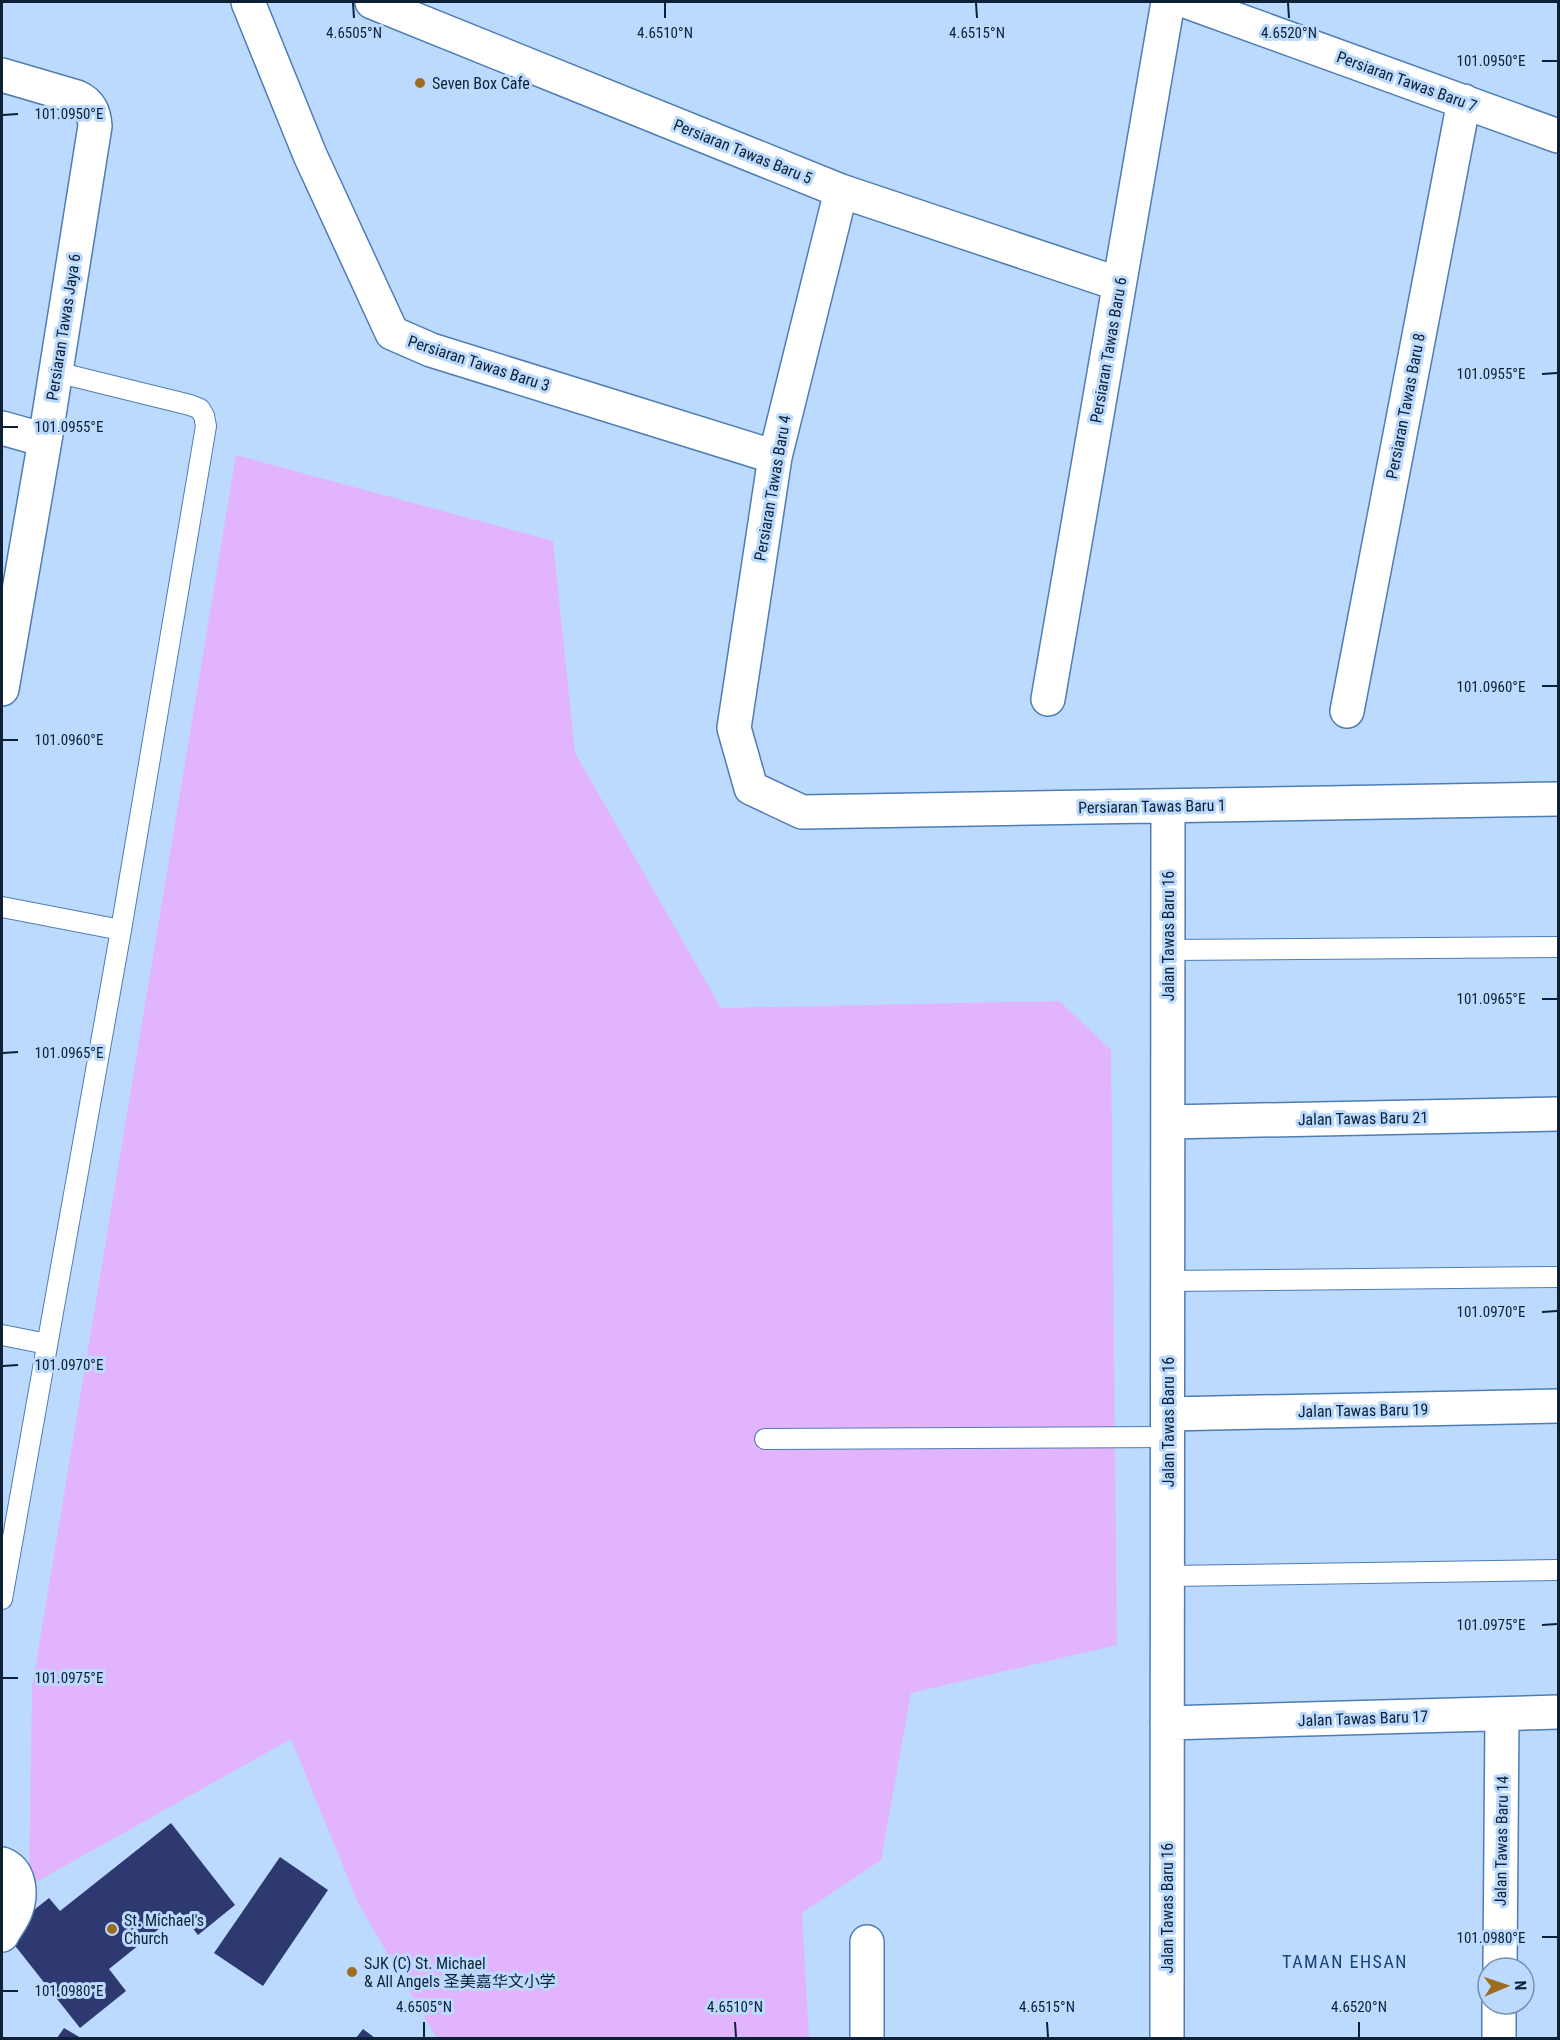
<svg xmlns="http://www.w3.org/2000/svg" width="1560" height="2040" font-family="'Roboto Condensed','Noto Sans SC',sans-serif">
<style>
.green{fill:#e3b4fe}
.building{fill:#2e3971}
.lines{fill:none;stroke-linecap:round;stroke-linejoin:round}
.service-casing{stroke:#4e7db2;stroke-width:22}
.minor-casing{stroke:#4e7db2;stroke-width:36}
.service{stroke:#fff;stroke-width:20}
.minor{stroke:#fff;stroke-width:33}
.ticks{fill:none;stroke:#0d2036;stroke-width:2}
.poi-dot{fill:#9e6c21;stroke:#bcdafd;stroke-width:2}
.labels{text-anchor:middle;stroke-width:6;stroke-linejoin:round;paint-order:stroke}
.street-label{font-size:16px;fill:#0d2036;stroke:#bcdafd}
.poi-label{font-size:16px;fill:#0d2036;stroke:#bcdafd;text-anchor:start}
.neighbourhood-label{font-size:18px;letter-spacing:1.5px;fill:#174576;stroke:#bcdafd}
.ticks-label{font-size:15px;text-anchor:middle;fill:#0d2036;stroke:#bcdafd;stroke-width:6;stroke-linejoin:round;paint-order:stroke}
</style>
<rect width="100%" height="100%" fill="#bcdafd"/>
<path class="green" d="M236 455 553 541 575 753 721 1008 1059 1001 1111 1050 1117 1645 911 1693 881 1860 802 1913 809 2038H437L359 1905 291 1739 29 1886 32 1688Z"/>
<path class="building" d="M171 1823 235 1905 198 1935 180 1912 109 1969 126 1991 80 2028 5 1933 49 1898 60 1911Z
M280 1857 328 1890 263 1986 214 1953Z
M64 2028 81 2038H57Z
M363 2029 375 2038H356Z"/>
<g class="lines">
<g class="service-casing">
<path id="service" d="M2 907 121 930
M1169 950 1558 947
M1168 1281 1558 1277
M2 1335 47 1344
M765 1439 1168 1437
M1168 1576 1558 1570
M2 1599 121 930 206 426 204 416 200 409 190 405 56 372"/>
</g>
<g class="minor-casing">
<path id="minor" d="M248 2 310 155 392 333 431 350 775 457
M372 2 841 191 1119 284
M1188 2 1558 136
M2 75 77 97C90 103 94 112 95 126L45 440 2 689
M841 191 775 457 734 728 751 788 802 812 1558 799
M2 428 45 440
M1048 699 1168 2
M1347 711 1464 101
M1168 1122 1558 1114
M1168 1414 1558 1406
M1167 1723 1558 1712
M2 1864C20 1871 22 1893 16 1910 13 1919 6 1927 2 1935
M1500 1968 1502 1714
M867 2038V1942
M1167 2038 1168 806
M1499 2038V2004"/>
</g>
<use href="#service" class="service"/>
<use href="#minor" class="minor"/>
</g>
<path class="ticks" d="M353 3 354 18M665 3V18M976 3 977 18M1288 3 1289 18M1542 61H1557M3 115 18 114M1542 374 1557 373M3 427H18M1542 686H1557M3 740H18M1542 999H1557M3 1053 18 1052M1542 1312 1557 1311M3 1366 18 1365M1542 1625 1557 1624M3 1678H18M1542 1937H1557M3 1991H18M424 2022V2037M735 2022 736 2037M1047 2022 1048 2037M1359 2022V2037"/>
<g class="poi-dot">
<circle cx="420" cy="83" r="6"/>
<circle cx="112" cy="1929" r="6"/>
<circle cx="352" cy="1972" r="6"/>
</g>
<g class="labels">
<g class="street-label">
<text transform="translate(1407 81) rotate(20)" y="6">Persiaran Tawas Baru 7</text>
<text transform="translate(743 151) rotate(22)" y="6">Persiaran Tawas Baru 5</text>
<text transform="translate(63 327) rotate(-81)" y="6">Persiaran Tawas Jaya 6</text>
<text transform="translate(1108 350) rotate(-80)" y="6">Persiaran Tawas Baru 6</text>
<text transform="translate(479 363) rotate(18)" y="6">Persiaran Tawas Baru 3</text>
<text transform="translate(1405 406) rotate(-79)" y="6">Persiaran Tawas Baru 8</text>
<text transform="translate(772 488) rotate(-80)" y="6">Persiaran Tawas Baru 4</text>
<text transform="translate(1152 806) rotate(-1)" y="6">Persiaran Tawas Baru 1</text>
<text transform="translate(1168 936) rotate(-90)" y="6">Jalan Tawas Baru 16</text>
<text transform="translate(1363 1118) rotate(-1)" y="6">Jalan Tawas Baru 21</text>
<text transform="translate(1363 1410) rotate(-1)" y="6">Jalan Tawas Baru 19</text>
<text transform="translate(1168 1422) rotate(-90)" y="6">Jalan Tawas Baru 16</text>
<text transform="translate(1363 1718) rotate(-2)" y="6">Jalan Tawas Baru 17</text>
<text transform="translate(1501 1841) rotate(-89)" y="6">Jalan Tawas Baru 14</text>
<text transform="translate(1167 1908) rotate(-90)" y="6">Jalan Tawas Baru 16</text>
</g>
<g class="poi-label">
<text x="432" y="89">Seven Box Cafe</text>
<text x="124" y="1926">St. Michael's<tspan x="124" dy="18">Church</tspan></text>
<text x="364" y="1969">SJK (C) St. Michael<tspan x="364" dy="18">&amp; All Angels 圣美嘉华文小学</tspan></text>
</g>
<g class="neighbourhood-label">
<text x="1345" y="1968">TAMAN EHSAN</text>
</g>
</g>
<g class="ticks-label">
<text x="354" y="38">4.6505°N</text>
<text x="665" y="38">4.6510°N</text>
<text x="977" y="38">4.6515°N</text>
<text x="1289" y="38">4.6520°N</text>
<text x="1491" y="66">101.0950°E</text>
<text x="69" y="119">101.0950°E</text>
<text x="1491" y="379">101.0955°E</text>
<text x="69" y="432">101.0955°E</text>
<text x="1491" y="692">101.0960°E</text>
<text x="69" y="745">101.0960°E</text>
<text x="1491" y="1004">101.0965°E</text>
<text x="69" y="1058">101.0965°E</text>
<text x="1491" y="1317">101.0970°E</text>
<text x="69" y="1370">101.0970°E</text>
<text x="1491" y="1630">101.0975°E</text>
<text x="69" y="1683">101.0975°E</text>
<text x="1491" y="1943">101.0980°E</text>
<text x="69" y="1996">101.0980°E</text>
<text x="424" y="2012">4.6505°N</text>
<text x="735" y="2012">4.6510°N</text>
<text x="1047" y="2012">4.6515°N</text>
<text x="1359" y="2012">4.6520°N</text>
</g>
<rect width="1560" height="2040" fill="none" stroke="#0d2036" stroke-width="6"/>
<g transform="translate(1506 1986) rotate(88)"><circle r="28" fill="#bcdafd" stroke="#7690ad" stroke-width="1.5"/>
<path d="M0-4.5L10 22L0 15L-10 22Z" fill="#9e6c21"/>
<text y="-9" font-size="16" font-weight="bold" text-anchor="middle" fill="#0d2036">N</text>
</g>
</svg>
